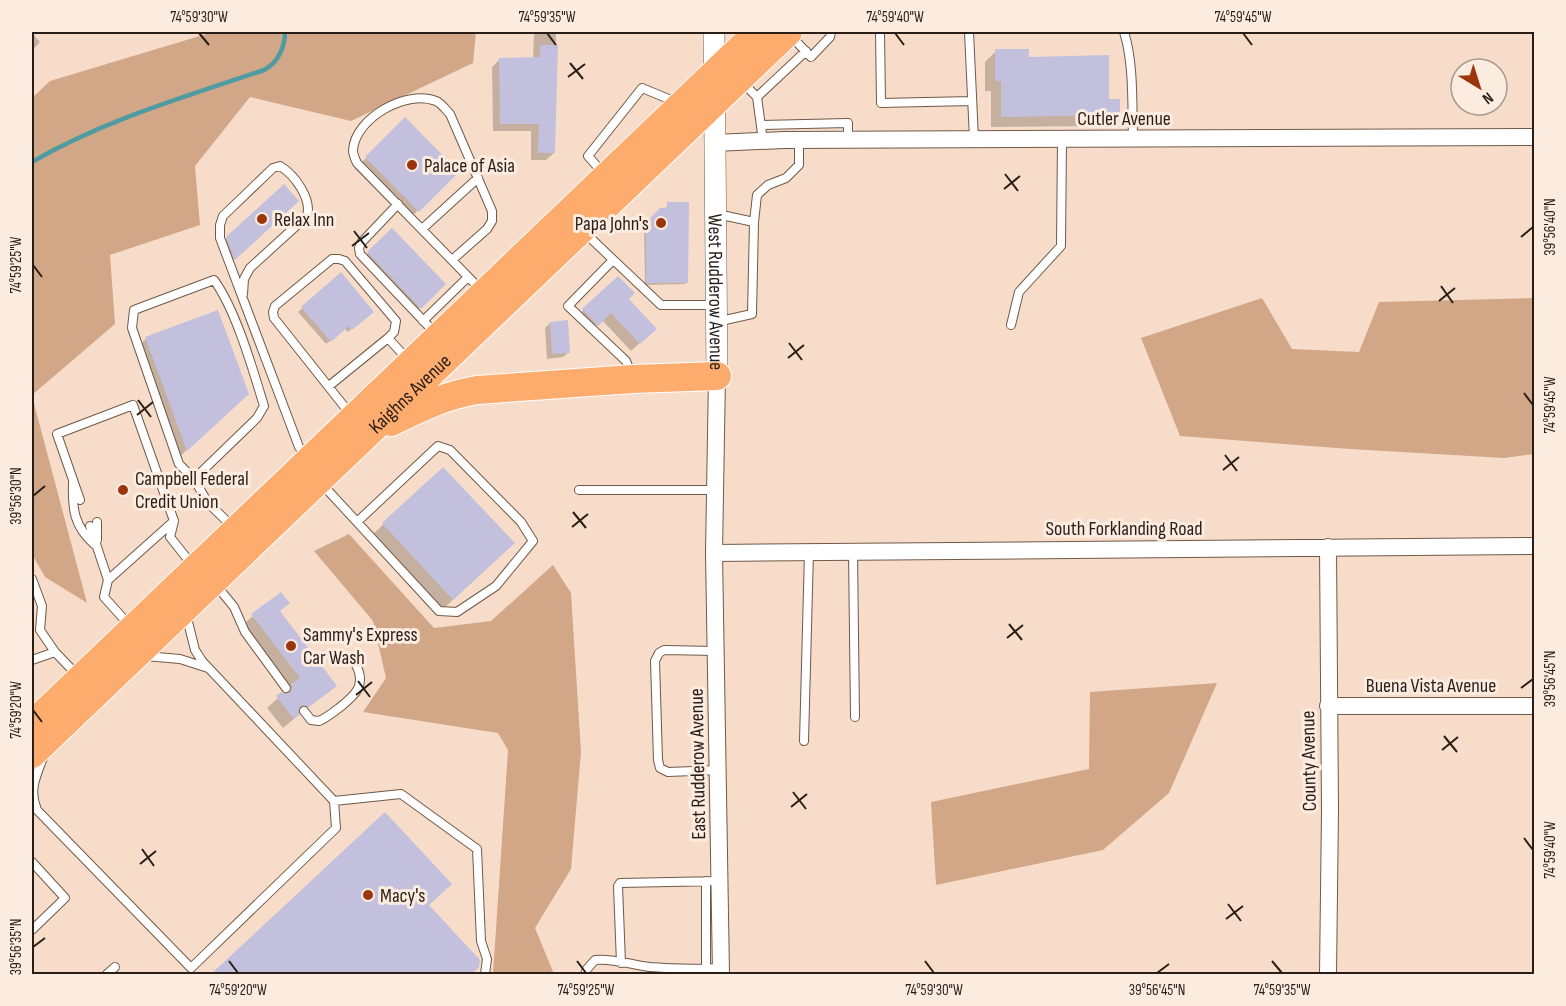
<svg xmlns="http://www.w3.org/2000/svg" width="1566" height="1006" font-family="'Sofia Sans Condensed',sans-serif">
<style>
.green{fill:#d1a787}
.shadow{fill:#0003}
.lines{fill:none;stroke-linecap:round;stroke-linejoin:round}
.stream{stroke:#4e9ba2;stroke-width:4.5}
.building{fill:#c2c0dd}
.service-casing{stroke:#705948;stroke-width:10}
.minor-casing{stroke:#705948;stroke-width:18}
.tertiary-casing{stroke:#705948;stroke-width:22}
.trunk-casing{stroke:#fff;stroke-width:30}
.service{stroke:#fff;stroke-width:8}
.minor{stroke:#fff;stroke-width:16}
.tertiary{stroke:#fff;stroke-width:21}
.trunk{stroke:#feac6e;stroke-width:28}
.ticks{fill:none;stroke:#281e17;stroke-width:2}
.poi-dot{fill:#9b350c;stroke:#fcece0;stroke-width:2}
.labels{text-anchor:middle;stroke-width:6;stroke-linejoin:round;paint-order:stroke}
.street-label{font-size:20px;fill:#281e17;stroke:#fcece0}
.poi-label{font-size:20px;fill:#281e17;stroke:#fcece0;text-anchor:start}
.neatline{fill:none;stroke:#281e17;stroke-width:2}
.ticks-label{font-size:15px;text-anchor:middle;fill:#281e17}
</style>
<rect width="100%" height="100%" fill="#f7ddc9"/>
<path class="green" d="M213 32H476L473 63 351 121 250 97 195 166 200 225 110 255 115 324 32 395V98L50 81Z
M1262 298 1292 349 1359 352 1379 302 1534 298V454L1504 458 1350 449 1180 436 1141 338Z
M32 396 87 603 45 577 32 554Z
M349 534 434 628 491 621 553 565 571 593 581 752 571 869 535 928 554 974H493L508 750 498 733 363 712 386 678 373 621 314 551Z
M1217 683 1169 793 1103 850 936 885 931 802 1089 769 1090 692Z"/>
<path class="shadow" d="M534 32H556L554 153 546 160H531V131H493L492 67 500 59H533Z
M32 33 40 42 32 51Z
M996 51 1108 101 1119 115 1108 126 991 127V91H985V62Z
M405 120 457 172 407 221 355 169Z
M668 204 687 282 685 284 645 285 644 225 660 210H665Z
M289 208 227 266 219 246 227 238Z
M392 230 444 284 415 312 363 258Z
M341 275 368 315 348 332 345 329 326 344 298 312Z
M618 278 627 299 654 329 631 351 602 320 589 332 575 318Z
M550 323 569 352 563 357 547 359 545 328Z
M146 339 236 404 176 460 135 349Z
M443 469 502 554 442 610 372 535Z
M280 594 279 612 335 685 283 728 267 708 289 688 241 626Z"/>
<g class="lines">
<path class="stream" d="M32 162C104 120 185 97 264 70 278 63 285 47 285 32"/>
</g>
<path class="building" d="M540 45H558L555 153H538L539 124H500L499 58 540 57Z
M995 49H1029V57L1109 55V99H1120V115L1001 117V81H995Z
M405 117 459 172 419 212 365 157Z
M284 184 299 201 235 260 226 237Z
M667 202H689L688 283H647L646 282V222L660 208H667Z
M392 228 446 284 421 309 367 252Z
M341 272 374 312 352 330 349 326 331 342 301 307Z
M618 276 635 293 629 299 657 329 640 344 611 313 598 326 582 309Z
M218 310 249 394 187 451 145 337Z
M568 320 570 353 552 354 550 322Z
M443 467 515 543 453 600 382 523Z
M281 592 290 603 280 611 337 686 309 707 304 705 300 706 298 711 299 715 294 719 276 696 281 692 286 694 290 693 292 688 291 684 300 678 251 614Z
M385 812 452 884 429 905 480 960 479 967 472 975H210Z"/>
<g class="lines">
<g class="service-casing">
<path id="service" d="M880 32 881 103 972 101
M969 32 974 139
M1124 32C1134 63 1132 105 1133 139
M791 36 811 57 830 37 831 32
M742 82 757 97 763 141
M757 97 806 51
M761 125 848 123V140
M603 173 588 156 642 88 676 102
M398 204 361 243 359 248 360 254 435 333
M754 222 757 195 768 185 786 178 799 165V140
M422 229 478 178
M584 232 661 305H715
M452 260 487 229 492 221V211L450 114C446 110 441 103 436 101 407 89 355 118 353 150 353 154 355 159 357 163L482 291
M613 260 568 306 626 361 631 373
M243 294 244 279 250 268 307 216C312 199 295 175 280 166L273 168 223 216 220 225V238L299 447 307 457
M423 321 468 277
M716 322 752 314 754 222 717 214
M1011 325 1019 292 1061 246 1062 139
M329 386 388 338
M351 415 274 318 273 312 275 306 332 259H339L345 261 396 321 394 332 388 338 408 360
M194 479 257 418 264 406C253 370 236 310 214 280L134 310 132 328 179 464 194 479 208 503 234 528
M73 483C72 509 74 526 94 544
M321 483 439 611 457 612 496 586 533 541 521 522 450 450 438 446 357 522
M579 490H715
M80 500 57 434 133 405 174 521 170 537 193 566
M97 522V540
M90 526 108 580 104 597 130 626
M853 551 855 717
M32 579 42 606 40 630 55 652 78 676
M108 580 174 521
M216 585 234 607 245 632 286 688
M716 651 664 650 659 653 655 661 658 760 660 768 668 772 718 770
M145 656 180 659 208 668
M32 660 55 652
M304 711 311 720 319 721C326 718 332 713 339 708 354 696 367 686 356 665
M804 741 809 552
M44 755C37 775 28 789 37 810L191 968 336 828 334 801 202 661 195 650 186 614
M334 801 401 794 477 849 481 941 487 959 485 974
M32 862 65 898 32 930
M706 881V969
M621 963 618 886 620 883 720 881
M107 974 115 967
M585 974 587 969 595 960C613 958 632 965 650 967 674 969 697 969 721 968"/>
</g>
<g class="minor-casing">
<path id="minor" d="M714 143 784 140 1534 137
M717 376 714 553 721 974
M1328 547 1330 810 1328 974
M714 553 1534 546
M1328 706H1534"/>
</g>
<g class="tertiary-casing">
<g id="tertiary">
<path id="s1" d="M714 32 717 376"/>
</g>
</g>
<g class="trunk-casing">
<g id="trunk">
<path d="M391 422C419 408 446 395 477 390L633 379 717 376"/>
<path d="M32 725 758 32"/>
<path id="s2" d="M32 754 788 32"/>
</g>
</g>
<use href="#service" class="service"/>
<use href="#minor" class="minor"/>
<use href="#tertiary" class="tertiary"/>
<use href="#trunk" class="trunk"/>
</g>
<path class="ticks" d="M199 33 209 45M547 33 556 45M895 33 904 45M1243 33 1252 45M570 63 583 79M568 77 585 64M1005 174 1018 191M1004 189 1020 176M354 231 367 248M1521 237 1533 227M352 246 369 233M33 265 42 277M1441 286 1453 303M1439 301 1455 288M789 343 802 360M788 358 804 345M1524 393 1533 405M138 400 151 417M137 415 153 402M1225 455 1237 471M1223 470 1239 457M33 496 45 486M573 512 586 528M572 527 588 514M1009 624 1022 640M1007 638 1023 625M358 681 370 697M1521 688 1533 679M356 695 372 682M33 710 42 722M1444 736 1457 752M1442 750 1458 737M793 792 806 809M791 807 807 794M1524 838 1533 850M142 849 154 866M140 864 156 851M1228 904 1241 921M1226 919 1243 906M33 947 45 938M229 961 238 973M577 961 586 973M925 961 934 973M1272 961 1282 973M1157 973 1169 964"/>
<g class="poi-dot">
<circle cx="412" cy="165" r="6"/>
<circle cx="262" cy="219" r="6"/>
<circle cx="661" cy="223" r="6"/>
<circle cx="123" cy="490" r="6"/>
<circle cx="291" cy="646" r="6"/>
<circle cx="368" cy="895" r="6"/>
</g>
<g class="labels">
<g class="street-label">
<text x="1124" y="125">Cutler Avenue</text>
<text dy="7" stroke="none"><textPath href="#s1" startOffset="260">West Rudderow Avenue</textPath></text>
<text dy="7" stroke="none"><textPath href="#s2" startOffset="522">Kaighns Avenue</textPath></text>
<text x="1124" y="535">South Forklanding Road</text>
<text x="1431" y="692">Buena Vista Avenue</text>
<text transform="translate(1308 761) rotate(-91)" y="7">County Avenue</text>
<text transform="translate(697 764) rotate(-91)" y="7">East Rudderow Avenue</text>
</g>
<g class="poi-label">
<text x="424" y="172">Palace of Asia</text>
<text x="274" y="226">Relax Inn</text>
<text x="649" y="230" text-anchor="end">Papa John's</text>
<text x="135" y="485">Campbell Federal<tspan x="135" dy="23">Credit Union</tspan></text>
<text x="303" y="641">Sammy's Express<tspan x="303" dy="23">Car Wash</tspan></text>
<text x="380" y="902">Macy's</text>
</g>
</g>
<rect width="1566" height="1006" fill="none" stroke="#fcece0" stroke-width="66"/>
<g transform="translate(1479 87) rotate(142)"><circle r="28" fill="#fcece0" stroke="#a79a90" stroke-width="1.5"/>
<path d="M0-4.5L10 22L0 15L-10 22Z" fill="#9b350c"/>
<text y="-9" font-size="16" font-weight="bold" text-anchor="middle" fill="#281e17">N</text>
</g>
<rect x="33" y="33" width="1500" height="940" class="neatline"/>
<g class="ticks-label">
<text x="199" y="22">74°59'30"W</text>
<text x="547" y="22">74°59'35"W</text>
<text x="895" y="22">74°59'40"W</text>
<text x="1243" y="22">74°59'45"W</text>
<text transform="translate(1550 227) rotate(-90)" y="5">39°56'40"N</text>
<text transform="translate(16 265) rotate(-90)" y="5">74°59'25"W</text>
<text transform="translate(1550 405) rotate(-90)" y="5">74°59'45"W</text>
<text transform="translate(16 496) rotate(-90)" y="5">39°56'30"N</text>
<text transform="translate(1550 679) rotate(-90)" y="5">39°56'45"N</text>
<text transform="translate(16 710) rotate(-90)" y="5">74°59'20"W</text>
<text transform="translate(1550 850) rotate(-90)" y="5">74°59'40"W</text>
<text transform="translate(16 947) rotate(-90)" y="5">39°56'35"N</text>
<text x="238" y="995">74°59'20"W</text>
<text x="586" y="995">74°59'25"W</text>
<text x="934" y="995">74°59'30"W</text>
<text x="1157" y="995">39°56'45"N</text>
<text x="1282" y="995">74°59'35"W</text>
</g>
</svg>
